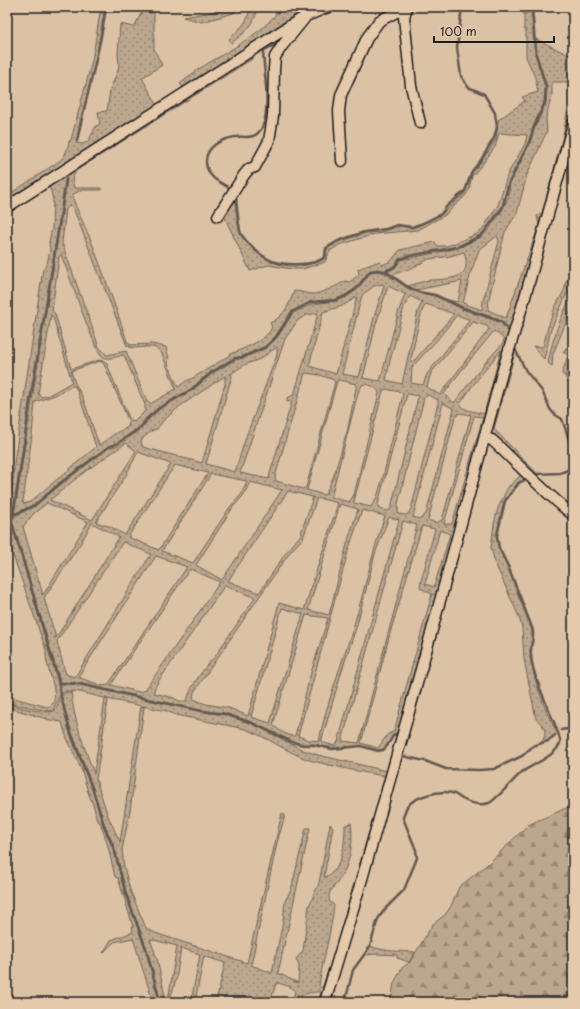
<svg xmlns="http://www.w3.org/2000/svg" width="580" height="1009" font-family="'Playpen Sans',sans-serif">
<style>
.grass{fill:url(#grass-dots);stroke:#6c6255;fill-rule:evenodd}
.forest{fill:url(#forest-firs);stroke:#6c6255}
.lines{fill:none;stroke-linecap:round;stroke-linejoin:round}
.stream{stroke:#63594f;stroke-width:2.5}
.minor-casing{stroke:#1c1c1c;stroke-width:13}
.minor{stroke:#e4c9ab;stroke-width:10}
</style>
<defs>
<pattern id="grass-dots" width="8" height="8" patternUnits="userSpaceOnUse"><rect width="8" height="8" fill="#bca78e"/><path d="M2 2h.1M6 6h.1" fill="none" stroke="#988773" stroke-width="1.8" stroke-linecap="round"/></pattern>
<pattern id="forest-firs" width="22" height="20" patternUnits="userSpaceOnUse"><rect width="22" height="20" fill="#bca78e"/><path d="M5 1l3.5 6h-7zM16 11l3.5 6h-7z" fill="#988773"/></pattern>
</defs>
<rect width="100%" height="100%" fill="#dcc2a5"/>
<filter id="ink" filterUnits="userSpaceOnUse"><feTurbulence type="fractalNoise" baseFrequency=".025" numOctaves="2"/><feDisplacementMap in="SourceGraphic" scale="8" xChannelSelector="R" yChannelSelector="G"/><feConvolveMatrix kernelMatrix="1 2 1 2 8 2 1 2 1" color-interpolation-filters="sRGB"/></filter>
<g filter="url(#ink)">
<path class="grass" d="M101 7H105L104 13 95 64 81 118 76 143 82 144 88 142 96 126 100 124 98 112 107 111 110 90 118 70 119 64 118 54 120 24 134 27 142 12H154V49L162 65 142 78 158 106 90 147 7 201V196L61 160C66 154 68 148 69 141L71 140 92 61Z
M223 7H257C257 23 244 34 231 43L229 39C238 30 250 22 249 8L236 9 234 13 202 22 183 17 212 12Z
M279 7H306L245 48 183 87 180 84C186 79 192 74 197 70 216 58 274 28 279 7Z
M524 7H531L534 47 545 87 544 102 533 127 528 143 508 183 502 206 485 231 480 235 458 246 409 256 400 259 393 267 384 271 377 269 370 271 356 288 345 295 337 299 311 302 292 311 275 337 265 346 243 356 235 358 212 372 192 388 159 408 146 418 140 427 118 443 108 447 60 482 34 505 14 514 67 180 66 178 12 515 10 519H7V505L12 488 15 456 43 269 47 264 50 250 49 242 52 228 53 200 50 188H46L7 214V209L251 55 252 59 93 160 77 170 72 178 74 188H101L102 190H81L72 195C76 209 86 228 92 243 104 275 116 308 127 341L130 345 152 344 166 347 169 359 168 363 178 387 186 381 193 378 227 357 232 353 236 352C248 346 267 340 272 327L270 323C273 321 276 320 278 318 286 312 291 300 294 291 301 291 306 294 313 294 320 294 339 285 345 281L350 282 359 274 358 269 380 261 382 265 391 261 400 250 435 242 437 246H447L455 243 477 234 482 230 498 205 508 173 525 144 527 135 499 133 495 147 481 166 472 176 469 190 465 196 445 215 418 230 375 234 339 245 330 251 325 262 303 269H292L268 265 250 271 223 214 234 195C236 208 236 223 241 234 243 239 247 243 250 246 270 268 300 272 326 258L327 249 338 242 366 233 380 232 401 226 411 228 418 226 432 220 442 214 464 194 471 174 491 148 496 139 498 120 525 101 522 97 538 92 535 77 526 57V31L524 29ZM70 205 74 210 127 346C139 352 153 340 162 354L176 389 150 404 147 401 126 351 107 355 99 347 62 243 66 209ZM61 255C68 270 94 352 103 357 109 360 118 356 124 355L145 405V411L134 422 129 418 106 362 99 360 71 369 55 314 52 310 59 257ZM51 315 53 317 72 382 49 395 42 397 38 394ZM100 361 104 364 129 422 128 427 116 433 99 445 83 398 75 383 71 371ZM72 386H75L81 401 96 447 30 502 24 504 23 501 32 435 35 402 55 395Z
M536 39 573 57V114L389 777C362 772 335 767 309 760 287 752 267 737 245 729L176 715 167 711 112 700 80 692 66 691 61 694 59 683 78 684 201 711 224 714 251 723 303 750 318 755 387 771 399 732H398L393 735 387 746 383 749 378 750 361 746 332 748 314 744H303L292 741 279 736 252 722 225 713 201 710 79 683 60 682 12 520 14 517 35 506 61 484 109 448 119 445 142 428 148 420 160 409 193 390 213 373 235 360 244 358 266 348 277 338 293 313 312 304 337 301 346 297 357 290 371 272 377 271 385 273 407 288 419 293 435 296 462 309 496 321 501 323 508 331V329L502 322 497 319 463 307 445 299 458 302 462 281 416 290 408 286C415 284 423 281 430 280 449 279 474 280 464 252L450 256 429 259 410 269 397 273 394 276 387 272 395 268 401 260 458 248 481 237 487 232 501 212 508 198 510 183 530 143 535 127 546 103 547 87 537 55ZM552 82H569L571 105 567 113 563 136 542 213 537 216 539 225 506 318 488 310 489 298 505 232 517 213 527 175 547 131 546 118 552 95ZM497 236 499 241 483 301 482 310 463 303 471 272 479 250ZM383 284 384 286 375 314 359 377 342 374 362 295 374 286ZM388 286 405 294 399 310 380 381 363 378 376 324ZM410 296 422 302 418 311 402 384 386 380 390 361 404 307ZM357 297 336 374 309 366 323 312 342 306ZM426 304 454 314 412 363 411 360C414 348 419 312 426 304ZM318 313 294 395 287 398V402L292 401 269 477V479L240 473 285 339 298 320 307 315ZM457 315 468 319 469 321 427 374 423 385 411 383 412 367 437 340ZM473 322 487 326 489 329 440 395 427 387 431 373ZM494 331 504 339 503 343 485 363 454 403 444 394 461 371ZM277 347V355L247 434 235 472 206 464 232 376 231 374 244 365 260 359ZM501 350 484 414C476 411 464 412 460 404L473 385ZM305 373 320 375 334 380 335 382 306 487 303 489 276 481 275 477ZM225 376V384L202 463 143 447 141 442 143 438 153 430 157 429 163 421 180 406ZM340 380 356 384V388L348 428 334 475 326 493 324 495 307 490 337 381ZM365 384C371 385 377 387 379 393L354 495 349 502 331 497 358 393 362 385ZM386 389 400 392 403 394 383 477 377 497 371 507 354 503V501L383 391ZM407 394 418 396V397L393 500 391 509 388 511 379 509 378 504ZM428 395 438 400V403L411 509 408 514 406 515 398 514V504L424 398ZM443 403 454 409 426 514 420 519 413 517ZM459 413 471 415 442 520 436 523 428 520 455 418ZM474 416 483 417 452 524H444ZM126 443 136 451 92 520 50 500 83 473ZM138 452 171 464 125 535 111 527 96 522 126 475ZM175 465 208 473 159 550 128 537ZM211 474 247 481 241 495 230 507 193 563 162 551ZM250 482 282 490 222 580 196 565 233 507 243 496ZM288 491 313 497 300 536 285 554 259 593 228 581ZM317 498 338 503 304 610 279 603 248 716 229 708 206 704 193 699 194 692 207 673 290 552 303 538ZM47 503 88 522 43 595 23 527 33 514ZM340 504 358 509 347 544 329 615 308 610ZM362 510 385 516C372 552 365 589 354 625 342 664 327 701 319 741L309 740 298 736 349 548ZM389 517 399 520 338 742 335 746 321 742 342 670 357 625 375 554ZM403 521 417 525 359 743 342 741ZM92 523 119 537 56 638 44 598 80 544ZM422 526 435 529 421 581 420 588 432 594 394 731 388 734 378 748 361 743 391 630ZM440 530 450 534 434 587 425 584ZM123 542 151 554 75 677 68 675 65 672 57 641ZM156 556 187 567 108 685 103 686 80 678V674ZM190 569 220 582 145 690 139 692 111 685 133 652ZM225 585 255 598 219 650C216 657 211 660 207 665 199 676 190 688 187 701H179L174 698 154 693V690L158 682ZM282 608 303 614 270 723 251 717ZM306 615 328 618 310 676 295 736C286 736 279 730 273 725Z
M573 252C573 265 576 285 566 295L550 332 548 343 544 359 533 346 543 347 548 327 555 307 565 289V283L569 277Z
M573 294V305L553 354 552 366 548 363C552 340 561 314 573 294Z
M573 342V358L565 376H573V382L567 381 565 376 562 374 568 355 563 352 566 348 571 347Z
M513 349 515 353 494 429 536 472 533 474 490 432Z
M519 472 530 477 518 482 504 501 496 536 499 548 507 566 530 625C531 628 532 631 532 634 533 641 529 648 530 656 532 674 547 718 558 733L547 741 540 744C548 734 546 727 536 719L524 659 522 628 519 617 495 563 491 548 494 524 498 508 508 487 520 476Z
M7 521H11L57 680 60 695 53 710 49 711 7 703V696L47 707C63 704 49 674 47 663 46 659 46 654 46 650L7 538Z
M67 692H71C74 720 84 747 94 773L105 699 108 700 96 780 108 816 120 842 141 706 144 707 130 811 122 850 124 867 130 890 146 928 155 933 247 963 282 813 285 815 277 843 251 965 272 973 283 922 285 901 291 890 306 828H310L278 973 298 983 299 966 296 959 303 951 309 906 319 883 330 824 333 827 324 877C343 872 345 842 345 825L351 823C353 838 352 852 346 867 344 872 340 879 337 883 331 891 327 892 330 902L334 905C331 933 323 959 319 986L322 988 334 953 370 828H374L323 1002H318L321 992C314 991 309 994 302 994L299 1002H293L295 990 288 986 278 983 276 984 270 1002H216L225 963 204 956 195 1002H191L200 954 181 948 176 980 169 1002H161L147 949 126 893 115 848 105 825 93 789 70 727 61 696ZM150 939 177 946 168 1000 167 997 165 996 157 959Z
M61 697 72 739 92 790 104 826 114 849 125 894 146 949 160 1002H153L133 938 114 942 103 953 111 940 133 932 132 923 118 878 115 877 108 846 100 822 97 821 94 807 88 792 82 771 66 736 62 722 50 720 7 707V704C18 707 45 714 55 711Z
M370 946C385 952 400 951 415 952L409 962 397 958V955L377 954 365 955Z"/>
<path class="forest" d="M573 805V1002H391L394 983 402 968 410 962 433 924 445 915 451 906 459 887 489 863 528 825Z"/>
<g class="lines">
<path class="stream" d="M77 141C86 96 100 53 106 7
M66 179C56 249 44 319 32 389 25 431 21 473 13 515L11 520 58 678 61 696 69 728 93 790 104 826 114 849 126 894 146 949 160 1002
M230 188C219 182 208 178 206 163 205 147 221 139 235 137 240 136 248 138 253 136 257 135 260 131 262 128 271 110 264 72 263 52L273 46 284 36
M236 194C236 201 239 229 241 234 244 239 248 243 253 248 268 262 279 265 300 264 308 264 321 262 325 256L326 248 338 241 364 232 386 229 397 225 412 227 423 223 441 214 447 206 465 191 472 171 481 160 494 138 497 127 495 113 484 94 468 87 461 76 457 48 462 7
M385 271 408 287 419 292 435 295 463 308 497 320 502 322 508 330
M514 347 526 371 542 391 550 409 554 414 562 419 573 451
M536 474 560 473 573 468
M13 515 35 505 61 483 108 447 118 443 141 427 147 419 159 408 192 389 212 372 235 358 243 357 266 347 276 337 292 312 311 302 337 300 346 296 356 289 370 271 377 270 385 271 394 267 400 259 409 256 458 247 481 236 485 231 503 207 509 183 529 143 534 127 545 102 546 87 536 55 532 7
M7 520H11
M59 683 78 684 201 711 224 714 252 723 292 742 303 745H314L332 749 361 746 378 751 383 750 387 746 393 736 398 732
M561 730 573 728
M409 735 402 756 425 761 446 769 479 770 494 769 522 756 533 746 548 741 555 735
M345 1002 353 970 364 955 370 946 378 919 385 909 404 890 417 858 416 850 403 818C404 815 405 810 407 807 414 796 440 790 452 793 456 794 459 797 462 799 469 803 481 806 489 803 496 800 514 779 522 772 532 765 557 755 560 743 562 738 550 714 547 706 541 690 532 672 531 654 530 647 534 639 533 633 533 630 532 627 531 625L508 566 499 548 497 536 505 501 519 483 529 478"/>
<g class="minor-casing">
<path id="minor" d="M407 7 404 17 411 86 420 123
M342 161 339 111 341 95 367 38 379 21 406 7
M7 207 288 27 306 16 328 7
M218 216 244 175 249 169 255 167 269 141 273 116 274 69 275 57 282 46 304 19
M485 438 492 440C519 465 544 492 573 515
M7 1000 8 1002
M325 1002 362 879 432 630 502 373 525 297 573 124"/>
</g>
<use href="#minor" class="minor"/>
</g>
</g>
<rect width="580" height="1009" fill="none" stroke="#e4c9ab" stroke-width="24"/>
<rect x="12" y="12" width="556" height="985" fill="none" stroke="#1c1c1c" stroke-width="1.5" filter="url(#ink)"/>
<path d="M434 36v6h120v-6" fill="none" stroke="#1c1c1c" stroke-width="2"/>
<text x="440" y="36" font-size="12" fill="#1c1c1c" stroke="#e4c9ab" stroke-width="3" paint-order="stroke">100 m</text>
</svg>
